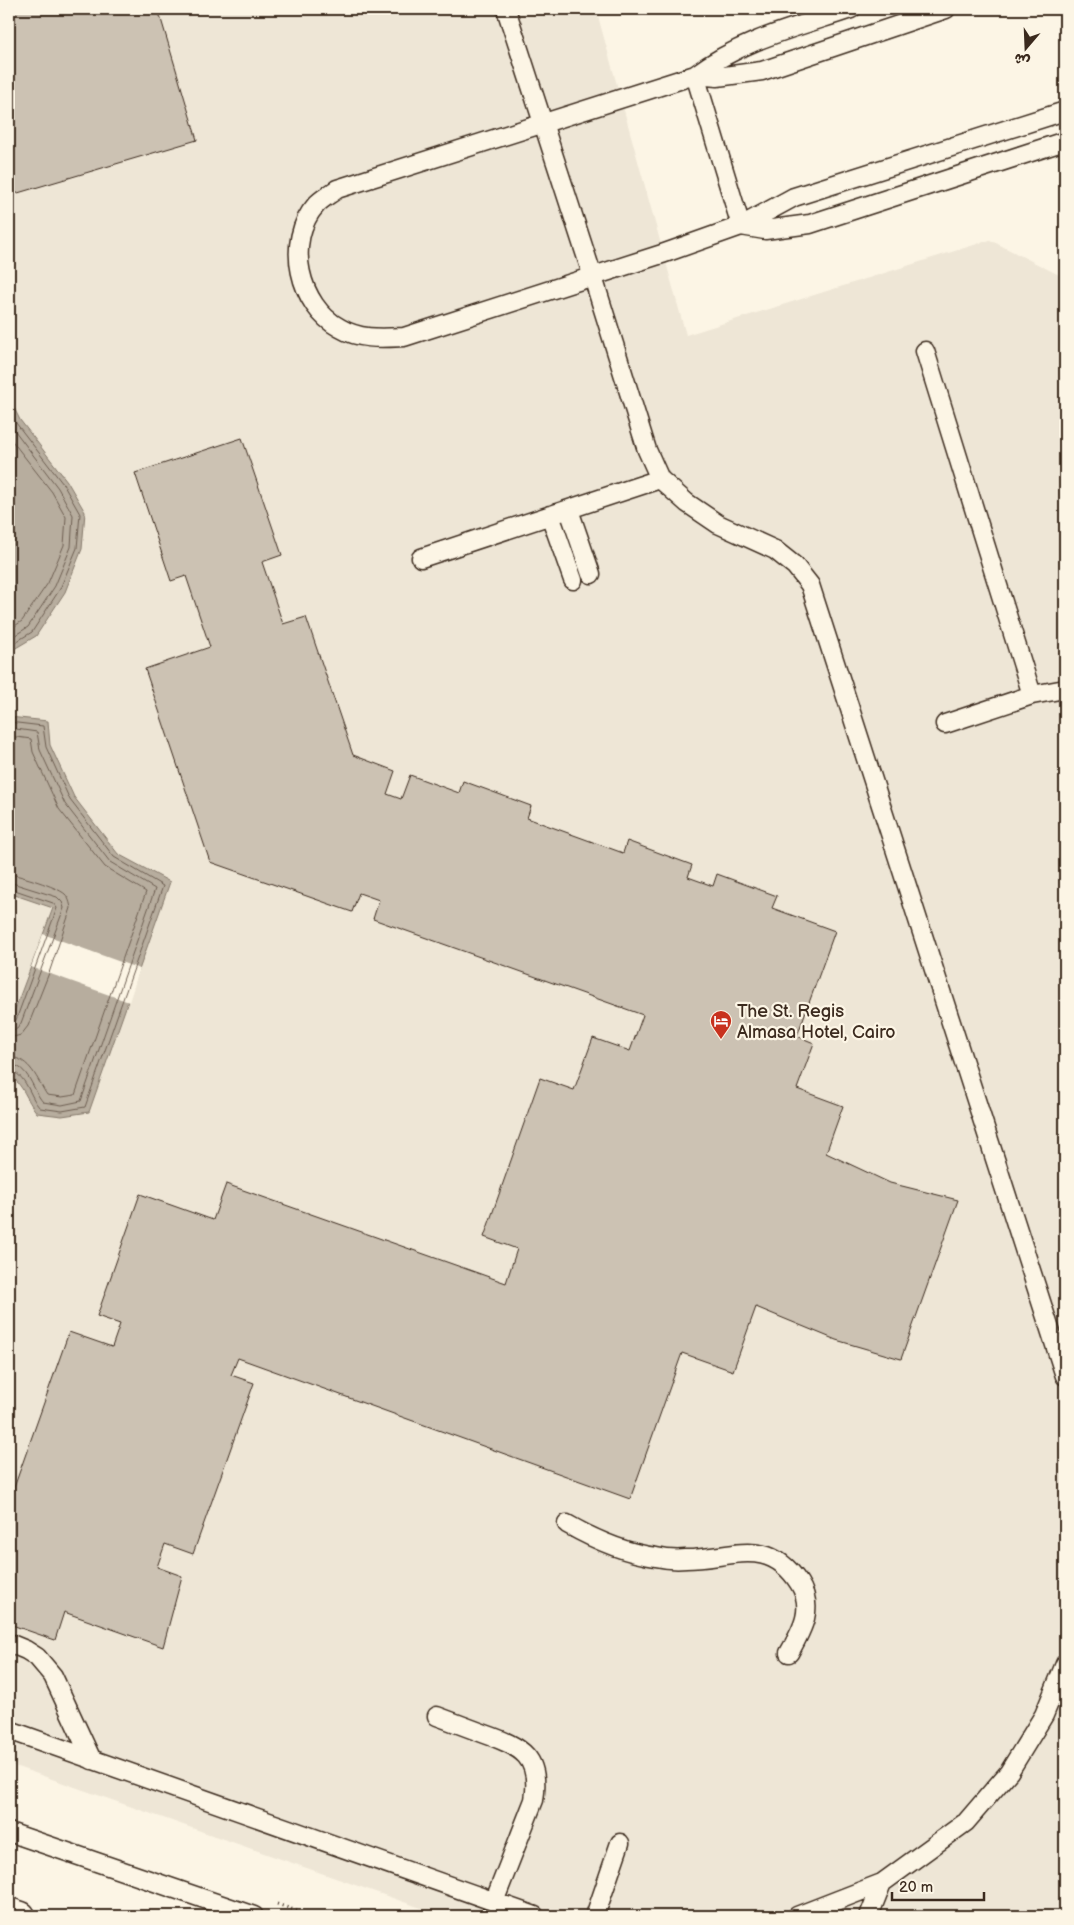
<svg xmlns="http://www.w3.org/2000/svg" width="1074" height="1925" font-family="'Balsamiq Sans','Playpen Sans Arabic',sans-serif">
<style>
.built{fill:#eee6d6}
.water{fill:#b7ad9e;stroke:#85796b}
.pier{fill:#fcf5e5}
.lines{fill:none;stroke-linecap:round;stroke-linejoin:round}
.shore{stroke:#6d5e51;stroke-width:1}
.building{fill:#ccc2b3;stroke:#3b2a1e}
.lane-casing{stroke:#3b2a1e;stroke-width:21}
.secondary-casing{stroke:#3b2a1e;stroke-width:31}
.path{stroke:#3b2a1e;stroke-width:3;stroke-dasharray:1 4;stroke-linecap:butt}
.lane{stroke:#fcf5e5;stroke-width:18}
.secondary{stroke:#fcf5e5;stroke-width:28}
.labels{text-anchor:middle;stroke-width:4.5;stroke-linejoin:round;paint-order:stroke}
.poi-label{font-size:18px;fill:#3b2a1e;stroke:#fcf5e5;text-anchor:start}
</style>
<rect width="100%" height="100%" fill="#fcf5e5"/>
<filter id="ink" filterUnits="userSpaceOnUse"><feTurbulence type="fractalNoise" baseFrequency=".02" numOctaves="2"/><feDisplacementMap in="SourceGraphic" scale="10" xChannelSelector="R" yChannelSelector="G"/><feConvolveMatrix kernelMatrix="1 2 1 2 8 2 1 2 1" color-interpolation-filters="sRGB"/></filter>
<g filter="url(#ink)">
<path class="built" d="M9 9H596L686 335 990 240 1065 278V1916H444L9 1764Z"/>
<path class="water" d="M9 398 20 420 67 481 85 512 82 549 65 592 36 636 9 652Z
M9 717 48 721 50 745 74 797 118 854 170 882 89 1112 62 1116 37 1113C25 1098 25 1087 9 1074V1025L53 908 9 893Z"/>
<path class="pier" d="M43 934 140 969 129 1002 31 967Z"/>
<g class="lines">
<path class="shore" d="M9 409 16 423 63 484 80 514 77 548 60 589 32 632 9 646
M9 423 58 488 73 515 71 547 55 586 28 627 9 639
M9 437 52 492 66 517 64 545 48 583 22 621 9 630
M9 722 43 726 46 747 70 800 114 857 163 886 85 1107 62 1111 40 1108C29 1097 27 1073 9 1071
M9 728 37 732 40 750 65 804 110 862 155 889 81 1101 62 1105 43 1102C32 1090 30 1066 9 1064
M9 736 31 739 33 752 59 809 105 867 146 892 75 1095 62 1097 47 1095C37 1080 31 1058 9 1057
M9 874C20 875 57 887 65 894 69 898 70 903 71 908L49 973 28 1026 21 1035 9 1038
M9 882 57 897 62 902 64 908 21 1023 17 1029 9 1030
M9 888 53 903 57 908 16 1020 13 1024H9"/>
</g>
<path class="building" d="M9 9H158L197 140 11 195 9 188Z
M242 438 282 555 262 562 283 624 306 617 353 755 395 771 387 794 401 799 410 775 459 793 463 781 531 806 527 818 623 853 627 841 692 865 688 877 713 886 717 874 777 896 772 908 835 931 797 1036 814 1043 797 1089 843 1106 826 1153 890 1183 958 1200 901 1359 836 1340 756 1307 733 1371 682 1353 630 1499 238 1358 231 1375 254 1383 193 1554 165 1544 157 1567 182 1576 163 1647 64 1612 55 1640 9 1624V1496H11L69 1332 112 1347 120 1324 97 1316 140 1194 213 1220 226 1184 506 1283 517 1249 484 1237 540 1078 574 1090 593 1038 630 1051 643 1015 373 919 379 900 359 893 352 912 210 862 145 669 210 647 186 576 171 581 135 473Z"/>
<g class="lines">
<g class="lane-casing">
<path id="lane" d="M506 9 593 277 647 450 660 479 687 503 718 524 775 550 795 566 810 585 1065 1376
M851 9C797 27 741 40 695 75L337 189C331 194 321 199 316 205 284 241 299 306 340 328 360 340 382 338 404 337L662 254 741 226 794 197 1065 111
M695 75 717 77 762 71 946 9
M695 75 741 226
M741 226 765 230 810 224 1065 141
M925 351 1032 695
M569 510 591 574
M550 515 573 580
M421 558 660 479
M945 724 1032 695 1065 689
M567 1524C595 1540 624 1553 656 1557 665 1559 676 1560 686 1559 731 1559 768 1535 799 1583 815 1608 802 1630 789 1653
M9 1643 26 1650 37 1657 53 1676 92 1760
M437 1716C453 1722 469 1728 485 1734 522 1747 541 1757 534 1800L494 1902
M9 1730 535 1916
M9 1832 254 1916
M595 1916 620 1843
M797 1916 882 1883 966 1822 1009 1772 1044 1715 1065 1664
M869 1916 882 1883"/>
</g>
<g class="secondary-casing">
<path id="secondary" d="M9 1912 21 1916"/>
</g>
<path class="path" d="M277 1904 300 1912 299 1916"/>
<use href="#lane" class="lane"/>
<use href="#secondary" class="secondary"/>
</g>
</g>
<defs>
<g id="hotel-pin" transform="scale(1.125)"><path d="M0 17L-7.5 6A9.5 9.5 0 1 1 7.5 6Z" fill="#c8321e" stroke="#fcf5e5"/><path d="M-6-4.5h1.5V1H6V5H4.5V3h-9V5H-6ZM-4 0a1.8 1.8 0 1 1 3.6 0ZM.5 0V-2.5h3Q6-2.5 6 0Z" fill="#fff"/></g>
</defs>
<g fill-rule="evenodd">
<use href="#hotel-pin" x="721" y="1021"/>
</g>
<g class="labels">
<g class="poi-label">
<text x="737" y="1017">The St. Regis<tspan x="737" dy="21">Almasa Hotel, Cairo</tspan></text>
</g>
</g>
<rect width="1074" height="1925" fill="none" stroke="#fcf5e5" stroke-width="30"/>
<rect x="15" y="15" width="1044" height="1895" fill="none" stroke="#3b2a1e" stroke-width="2" filter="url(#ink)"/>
<g transform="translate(1026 48) rotate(199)" stroke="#fcf5e5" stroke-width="4" paint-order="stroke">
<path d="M0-4L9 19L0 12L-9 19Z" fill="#3b2a1e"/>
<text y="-8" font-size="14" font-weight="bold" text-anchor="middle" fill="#3b2a1e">ش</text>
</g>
<path d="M892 1892v8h92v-8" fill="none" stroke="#3b2a1e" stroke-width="2.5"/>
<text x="899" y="1892" font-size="15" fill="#3b2a1e" stroke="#fcf5e5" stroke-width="4" paint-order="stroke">20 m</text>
</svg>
